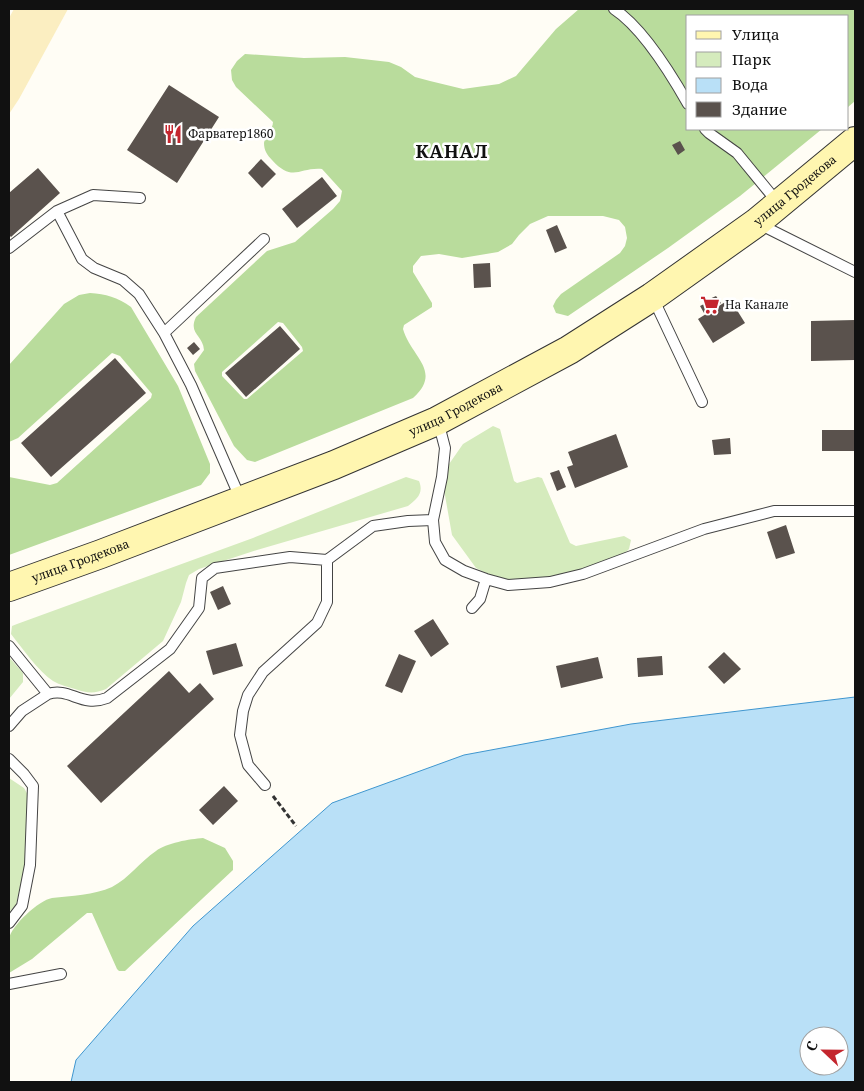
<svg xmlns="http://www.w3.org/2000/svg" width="864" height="1091" font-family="'Noto Serif',serif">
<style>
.green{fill:#d5ebbd}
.forest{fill:#b9dc9c;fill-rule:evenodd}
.sand{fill:#fbeec1}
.water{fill:#b9e0f7;stroke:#3f96cf;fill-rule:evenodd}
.building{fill:#5a524d}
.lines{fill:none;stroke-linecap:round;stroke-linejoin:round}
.service-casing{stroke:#444;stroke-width:12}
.secondary-casing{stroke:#333;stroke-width:30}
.path{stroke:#333;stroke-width:3;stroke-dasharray:5 2.5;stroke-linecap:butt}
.service{stroke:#fff;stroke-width:10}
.secondary{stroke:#fff6b0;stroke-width:28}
.labels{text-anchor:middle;stroke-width:5;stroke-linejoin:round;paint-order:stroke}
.poi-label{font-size:12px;fill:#111;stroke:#fff;text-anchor:start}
.street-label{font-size:12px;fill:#111;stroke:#fff}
.district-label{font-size:18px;font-weight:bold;letter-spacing:1px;fill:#111;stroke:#fff}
</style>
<rect width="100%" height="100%" fill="#fffdf5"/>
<path class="green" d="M493 426 500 429 514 481 517 483 538 477 542 478 570 543 576 546 624 536 631 540 629 549 624 554 582 571 550 578 510 580 492 576 476 568 452 535 443 484 447 467 463 444Z
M406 477 419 481C424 493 417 499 408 506L257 550 199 569 189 575 186 583 181 602 163 641 106 689C94 694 87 693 75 689 68 687 60 685 53 681 38 671 23 649 11 634L12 626 17 624 253 538Z
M9 657 23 673V682L9 699Z
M9 778 24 788 28 795 25 865 16 905 9 912Z"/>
<path class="forest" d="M579 9H855V101L848 107V16H688V129H822L740 196 668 248 568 316 556 313 553 306 556 300 561 294 620 253 625 246 627 238 625 227 619 220 603 216H548L530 224 519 235 512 244 498 252 462 258 439 254 421 256 413 266V272L432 303V307L404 325 403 329C411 357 443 371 413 398L255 462 247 460 234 446 195 371 194 364 204 350C203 335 188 334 196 317L267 251 295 242 333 209 340 201 342 191 322 169C299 167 293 183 272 160 267 155 264 150 264 143 265 135 273 130 273 122L236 87 232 80 231 70 237 61 245 54 304 58 345 57 389 62 401 67 415 77 430 81 463 89 477 87 499 84 516 76 556 29ZM278 322 283 323 302 347 303 351 247 399H244L222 376V372Z
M90 293C106 294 117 297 131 307L178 386 210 464V473L201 485 9 555V477L50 485 57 483 151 398 152 394 120 356 112 353 18 438 9 442V365L64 304 79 295Z
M203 838 225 848 233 861V870L125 971H119L117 969 92 913H87L32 959 9 973C9 962 7 950 9 939 11 926 39 900 52 898 71 896 94 895 112 887 129 878 140 862 156 851 166 843 190 839 203 838Z"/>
<path class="sand" d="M14 9H68L19 99 9 114V18Z"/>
<path class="water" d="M855 697V1082H71L76 1060 193 926 332 803 464 755 631 724ZM809 1036H839V1066H809Z"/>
<path class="building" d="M169 85 219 117 177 183 127 150Z
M680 141 685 150 678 155 672 145Z
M261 159 276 174 262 188 248 173Z
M38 168 60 193 11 237 9 235V193Z
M322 177 337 196 297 228 282 209Z
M557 225 567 248 555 253 546 230Z
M490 263 491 287 474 288 473 264Z
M716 296 721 303 704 313 700 306 706 303 705 301Z
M730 299 745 323 713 343 698 319Z
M855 320V360L811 361V321Z
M280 326 300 349 246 397 225 373Z
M194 342 200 349 193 355 187 348Z
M115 358 146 393 51 477 21 443Z
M822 430H855V451H822Z
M616 434 628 467 575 488 567 467 573 465 568 452Z
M730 438 731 454 714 455 712 440Z
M559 470 566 487 557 491 550 473Z
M786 525 795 553 776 559 767 532Z
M223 586 231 604 218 610 210 592Z
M433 619 449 644 431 657 414 631Z
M236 643 243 666 213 675 206 651Z
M724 652 741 669 724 684 708 667Z
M399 654 416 661 402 693 385 686Z
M662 656 663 675 638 677 637 658Z
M598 657 603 678 561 688 556 666Z
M169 671 189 693 200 683 214 699 101 803 67 766Z
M224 786 238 801 213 825 199 810Z"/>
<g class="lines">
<g class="service-casing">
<path id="service" d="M614 9C643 28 671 74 688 104
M705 129 709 133 737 153 778 203
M57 211 82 259 94 268 123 280 139 294 164 333 191 385 241 500
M759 224 855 272
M9 248 57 211 93 195 140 198
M653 298 702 402
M164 333 264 239
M433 520 442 477 445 448 438 421
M472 608 480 599 486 579
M9 646 48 694 22 711 9 726
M48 694C70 687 81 708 107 698L170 649 199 608 202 578 215 568 290 557 327 560 373 526 408 521 433 520 435 542 445 560 464 571 486 579 508 585 550 582 583 574 704 529 774 511H855
M9 759 24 774 33 786 30 865 22 906 9 923
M265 785 248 765 240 735 243 711 248 695 263 672 317 623 327 602V560
M9 984 61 974"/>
</g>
<g class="secondary-casing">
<g id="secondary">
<path id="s1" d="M9 587 101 554 334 465 437 421 569 350 652 297 756 223 855 141"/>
</g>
</g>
<path class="path" d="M273 796 296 826"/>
<use href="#service" class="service"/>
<use href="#secondary" class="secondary"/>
</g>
<defs>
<g id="restaurant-bare" transform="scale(1.5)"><path d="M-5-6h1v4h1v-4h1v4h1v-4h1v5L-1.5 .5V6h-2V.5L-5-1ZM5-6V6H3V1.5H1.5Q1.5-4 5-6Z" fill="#c4262e" stroke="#fff" stroke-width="2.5" paint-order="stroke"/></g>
<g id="supermarket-bare" transform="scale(1.5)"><path d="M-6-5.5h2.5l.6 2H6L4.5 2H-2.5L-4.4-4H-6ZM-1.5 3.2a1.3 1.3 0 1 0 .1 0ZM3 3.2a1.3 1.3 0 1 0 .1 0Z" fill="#c4262e" stroke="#fff" stroke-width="2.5" paint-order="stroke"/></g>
</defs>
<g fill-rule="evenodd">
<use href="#restaurant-bare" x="173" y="134"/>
<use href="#supermarket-bare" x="710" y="305"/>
</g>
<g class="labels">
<g class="poi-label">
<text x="188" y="138">Фарватер1860</text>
<text x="725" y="309">На Канале</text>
</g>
<g class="street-label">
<text dy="4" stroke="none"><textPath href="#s1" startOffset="886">улица Гродекова</textPath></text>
<text dy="4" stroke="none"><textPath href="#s1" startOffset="481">улица Гродекова</textPath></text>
<text dy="4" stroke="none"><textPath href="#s1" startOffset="76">улица Гродекова</textPath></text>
</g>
<g class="district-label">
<text x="452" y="158">КАНАЛ</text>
</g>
</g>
<rect width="864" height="1091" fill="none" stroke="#111111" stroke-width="20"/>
<rect x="686" y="15" width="162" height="115" fill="#ffffff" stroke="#a0a0a0"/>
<rect x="696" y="31" width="25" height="8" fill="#fff6b0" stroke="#a0a0a0"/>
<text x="732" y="40" font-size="15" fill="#111111">Улица</text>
<rect x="696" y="52" width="25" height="15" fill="#d5ebbd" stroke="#a0a0a0"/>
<text x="732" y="65" font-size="15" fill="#111111">Парк</text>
<rect x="696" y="78" width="25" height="15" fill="#b9e0f7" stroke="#a0a0a0"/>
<text x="732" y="90" font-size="15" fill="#111111">Вода</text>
<rect x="696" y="102" width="25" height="15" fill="#5a524d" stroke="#a0a0a0"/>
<text x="732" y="115" font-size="15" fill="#111111">Здание</text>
<g transform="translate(824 1051) rotate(292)"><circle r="24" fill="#ffffff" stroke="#a0a0a0"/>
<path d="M0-4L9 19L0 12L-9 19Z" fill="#c4262e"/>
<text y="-8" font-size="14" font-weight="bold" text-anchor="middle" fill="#111111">С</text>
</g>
</svg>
